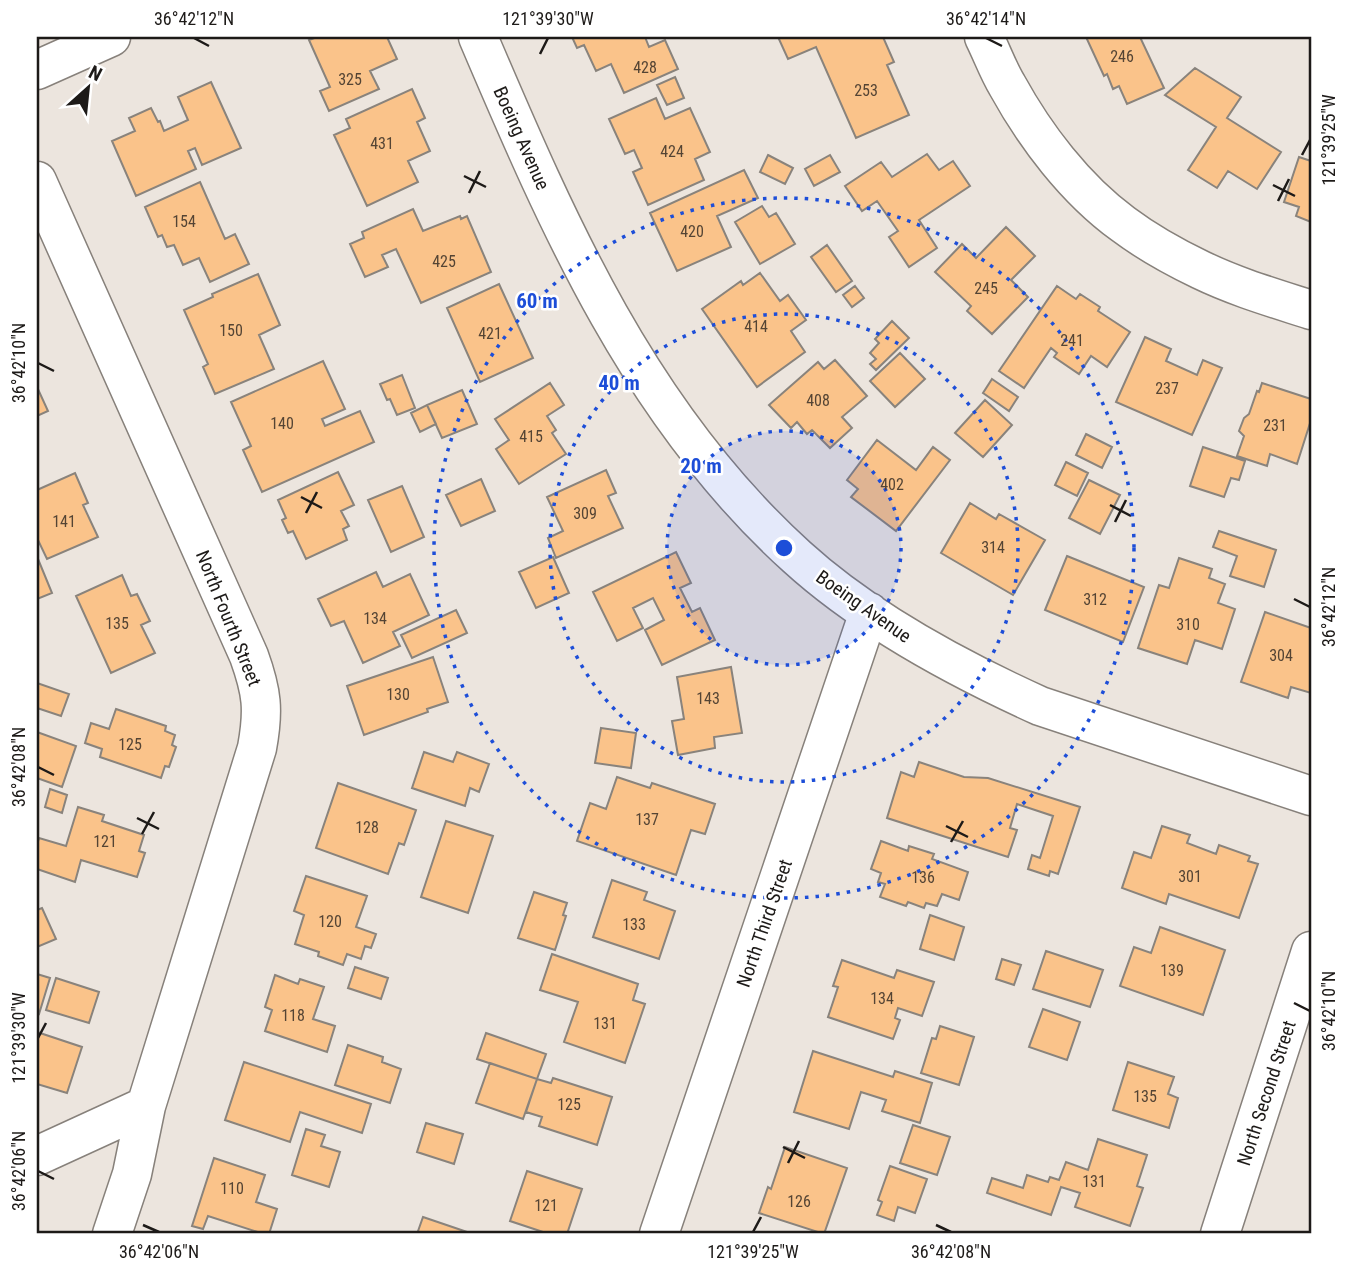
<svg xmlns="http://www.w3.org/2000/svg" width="1348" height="1271" font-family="'Roboto Condensed',sans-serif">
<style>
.building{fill:#fac38a;stroke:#89837c;stroke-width:2}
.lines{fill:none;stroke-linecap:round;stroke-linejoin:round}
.minor-casing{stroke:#87817b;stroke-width:41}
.minor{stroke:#fff;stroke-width:38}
.ticks{fill:none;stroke:#1d1a18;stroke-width:2.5}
.ring{fill:none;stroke:#1d4ed8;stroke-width:3.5;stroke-dasharray:3.5 7}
.labels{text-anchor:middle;stroke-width:5;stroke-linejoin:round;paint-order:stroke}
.number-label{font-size:16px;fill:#544434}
.street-label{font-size:19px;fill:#1d1a18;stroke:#fff}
.centre{fill:#1d4ed8;stroke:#fff;stroke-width:3.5}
.ring-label{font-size:21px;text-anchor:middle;font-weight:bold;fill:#1d4ed8;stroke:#fff;stroke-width:5;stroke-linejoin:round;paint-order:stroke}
.neatline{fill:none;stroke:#1d1a18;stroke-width:2.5}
.ticks-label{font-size:18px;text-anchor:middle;fill:#1d1a18}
</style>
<rect width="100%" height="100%" fill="#ece5de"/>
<path class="building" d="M317 37H387L397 59 370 71 379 89 329 111 320 91 330 87 309 40Z
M572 37H645L649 47 665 40 678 69 624 93 611 64 596 71 584 45 577 48Z
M778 37H883L894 62 887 65 909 115 856 138 816 47 788 59Z
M1086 37H1140L1164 88 1127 104 1119 86 1113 89 1107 74 1104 76Z
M1195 68 1241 97 1227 118 1281 152 1257 189 1228 171 1217 188 1188 170 1216 127 1165 95Z
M675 77 684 98 667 105 657 85Z
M211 82 241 148 202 165 195 148 188 151 196 169 136 196 112 141 135 131 129 118 151 108 158 122 160 121 164 131 188 120 178 97Z
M412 89 425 118 417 122 430 151 408 161 418 182 367 206 334 135 350 128 346 119Z
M656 98 665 119 690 108 710 152 695 159 704 180 648 205 633 172 642 168 634 150 625 154 609 119Z
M927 154 939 170 953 161 970 186 919 220 937 248 909 267 889 237 898 231 877 201 862 211 845 186 881 162 892 177Z
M768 155 793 168 785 184 760 172Z
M830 155 840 172 814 186 805 169Z
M1299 157 1311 161V222L1296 216 1299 207 1284 202Z
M744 170 758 198 717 216 731 247 677 271 650 213Z
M200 182 225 239 235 234 249 264 210 282 199 258 183 265 174 245 167 247 162 235 158 237 145 207Z
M762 206 769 217 776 213 795 244 760 264 735 222Z
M413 209 423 231 460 216 461 219 467 216 491 272 421 303 396 249 382 255 388 267 365 277 350 244 364 238 362 232Z
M1006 227 1035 256 1011 280 1028 297 992 334 967 311 971 306 935 272 962 244 976 258Z
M827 245 852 281 836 292 811 257Z
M760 273 780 301 788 295 806 320 791 331 805 352 757 387 702 309 741 281 743 285Z
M258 274 280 325 259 335 274 369 215 394 203 367 208 364 184 310 213 297 212 294Z
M499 284 533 358 480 382 447 308Z
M855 286 864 298 852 307 843 295Z
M1057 286 1076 299 1080 294 1100 307 1098 311 1130 332 1107 367 1091 356 1079 374 1054 357 1057 353 1051 348 1024 388 999 371Z
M892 321 909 338 876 370 870 364 876 359 870 353 879 343 875 339Z
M1145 337 1171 349 1166 361 1197 375 1203 360 1222 368 1192 435 1116 402Z
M900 353 925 379 895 407 870 381Z
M835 360 867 396 842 417 852 428 830 448 812 430 807 434 797 422 791 428 769 405 818 362 824 369Z
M323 361 345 409 322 419 325 426 360 411 374 442 262 492 243 450 251 446 231 402Z
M402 375 415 408 397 415 390 399 387 400 380 384Z
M992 379 1018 397 1009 411 983 393Z
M550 383 564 405 547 416 556 430 552 433 566 454 519 484 496 449 509 440 495 419Z
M1262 383 1311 399V420L1297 464 1270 454 1267 466 1237 456 1244 436 1239 431 1244 418 1249 414 1257 391 1259 392Z
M37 387 48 411 37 416Z
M462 390 477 424 442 438 427 405Z
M985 400 1012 425 983 457 955 433Z
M427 405 436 424 420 432 411 413Z
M1086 434 1112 447 1102 468 1076 455Z
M877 440 916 470 933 447 950 460 896 531 851 497 858 489 847 480Z
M1203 447 1245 461 1239 480 1231 478 1224 497 1190 486Z
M1066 462 1088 473 1077 496 1055 485Z
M606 470 616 493 608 496 623 528 556 558 548 538 563 531 547 497Z
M338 472 354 505 341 511 349 526 343 529 347 540 306 559 293 531 288 533 282 520 286 518 278 500Z
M75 473 88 503 83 505 98 537 47 559 37 538V490Z
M481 479 495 511 461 526 446 495Z
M1089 480 1120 495 1100 534 1069 518Z
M402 486 424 537 391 552 368 500Z
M970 503 996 519 999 514 1045 540 1013 595 941 553Z
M1219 531 1276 550 1264 587 1230 576 1237 556 1213 547Z
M676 552 691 583 680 588 692 612 700 608 715 640 662 665 645 630 664 620 653 598 633 608 643 628 617 641 593 592Z
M1067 556 1144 587 1123 642 1045 610Z
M553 557 569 593 536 608 519 572Z
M1179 558 1212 569 1209 578 1225 584 1218 603 1235 609 1222 649 1195 640 1187 664 1138 648 1159 585 1169 588Z
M38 559 52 593 37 599V560Z
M376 572 383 587 410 574 429 615 393 632 400 646 363 663 344 621 331 626 318 599Z
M122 575 131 596 137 594 150 621 141 625 155 653 111 673 76 596Z
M456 610 467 633 412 658 401 635Z
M1265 612 1311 628V693L1291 687 1288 698 1241 682Z
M433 657 448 702 427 709 428 712 364 735 347 686Z
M731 667 742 733 714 737 715 748 678 755 672 721 684 719 677 677Z
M37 683 69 694 61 716 37 708Z
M116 709 166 726 165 731 175 735 172 745 176 747 169 767 165 766 161 778 100 757 102 749 85 743 91 723 109 729Z
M601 728 636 733 631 768 595 763Z
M37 732 76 746 62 787 37 778Z
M424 752 453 762 457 752 489 764 479 792 470 788 465 806 412 788Z
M919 762 964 777 988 778 1080 807 1058 874 1050 871 1049 876 1028 869 1032 855 1040 858 1053 816 1017 804 1010 828 1017 830 1008 857 887 818 901 772 914 777Z
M617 777 650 788 652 783 715 804 705 834 691 830 676 875 577 841 590 803 606 809Z
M338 783 416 810 404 845 399 843 388 874 316 848Z
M50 789 67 795 62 813 45 807Z
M78 807 104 815 102 821 144 835 139 851 145 853 137 877 81 860 75 882 37 869V845L39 838 66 846Z
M446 821 493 836 468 913 421 897Z
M1162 826 1190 835 1187 843 1216 854 1219 845 1250 856 1248 861 1258 864 1239 918 1169 894 1166 904 1122 888 1134 852 1151 858Z
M881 841 908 851 909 846 934 854 932 859 968 872 959 900 942 894 937 906 926 903 924 908 908 902 906 906 880 897 885 884 878 882 881 873 871 869Z
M306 876 367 896 356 927 376 934 371 948 365 946 361 959 347 954 343 965 318 956 319 952 295 944 304 915 294 911Z
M612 880 647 892 644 900 675 911 659 959 593 937Z
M534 892 567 903 563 915 566 916 555 950 518 938Z
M42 908 56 939 37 947V910Z
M930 915 964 927 954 960 920 949Z
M1160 927 1225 950 1203 1015 1120 986 1134 947 1151 953Z
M1046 951 1103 970 1090 1007 1033 989Z
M552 954 638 984 633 1000 645 1004 625 1063 564 1042 578 1002 540 990Z
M1002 959 1021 965 1014 985 996 979Z
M842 960 894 978 897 970 934 982 922 1016 898 1008 895 1018 900 1020 893 1039 828 1017 838 987 833 986Z
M355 967 388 978 381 999 348 988Z
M37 974 50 978 39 1014 37 1013Z
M275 975 298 984 300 979 324 987 313 1019 335 1026 327 1052 265 1031 272 1010 265 1007Z
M56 978 99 992 89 1023 46 1010Z
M1043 1009 1080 1022 1067 1060 1029 1047Z
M940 1026 974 1037 959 1085 921 1073 932 1038 936 1039Z
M37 1032 82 1047 67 1093 37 1084Z
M486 1033 546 1054 537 1079 477 1059Z
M348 1045 383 1057 382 1062 401 1069 390 1103 335 1085Z
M813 1051 893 1077 895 1071 932 1083 920 1123 882 1111 886 1100 861 1092 849 1129 794 1112Z
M244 1062 371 1104 362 1133 300 1112 290 1142 225 1120Z
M1128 1062 1174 1077 1168 1094 1178 1098 1169 1128 1113 1110Z
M490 1063 537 1079 523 1119 476 1103Z
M553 1078 612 1097 597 1145 539 1126 542 1117 526 1112 537 1079 551 1083Z
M426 1123 463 1134 454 1164 417 1152Z
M913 1125 950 1137 937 1175 900 1163Z
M306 1129 325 1135 321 1146 340 1152 329 1187 292 1175Z
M1098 1139 1147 1155 1137 1186 1143 1188 1130 1226 1075 1207 1080 1193 1061 1187 1051 1215 987 1193 992 1178 1023 1188 1027 1175 1048 1182 1050 1177 1059 1180 1066 1162 1088 1170Z
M785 1147 847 1168 824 1234 759 1213 768 1187 771 1189Z
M214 1158 265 1175 256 1202 277 1209 269 1234H264L208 1216 203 1229 192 1226Z
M890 1166 927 1179 915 1213 898 1207 894 1221 877 1215 882 1202 878 1200Z
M527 1171 582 1189 567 1234H549L510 1221Z
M423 1217 473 1234H417Z"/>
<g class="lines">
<g class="minor-casing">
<path id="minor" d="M478 37C559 227 640 415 797 557 865 619 956 668 1040 706L1311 796
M984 37C992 53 998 70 1007 85 1035 136 1075 189 1123 224 1147 242 1174 257 1201 270 1236 287 1274 298 1311 310
M37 70 111 37
M37 181 249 656C262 692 264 710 257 748L146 1106 132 1174 112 1234
M37 1156 146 1106
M659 1234 869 612
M1220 1234 1311 951"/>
</g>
<use href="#minor" class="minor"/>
</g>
<path class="ticks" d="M194 38 209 46M986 38 1002 46M540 54 548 38M1302 155 1310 140M464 176 486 187M1273 185 1295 196M469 193 480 171M1278 201 1289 179M38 363 54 371M301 497 322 508M1110 505 1131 516M306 513 317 492M1115 522 1126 500M1294 599 1310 607M38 767 54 775M137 818 159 829M946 826 968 837M142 834 154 812M951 842 963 821M1294 1003 1310 1011M38 1038 46 1023M783 1147 805 1158M788 1163 799 1141M38 1171 54 1179M143 1225 159 1232M936 1225 951 1232M753 1232 761 1217"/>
<circle cx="784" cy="548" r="117" fill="#1d4ed8" fill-opacity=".12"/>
<g class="ring">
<circle cx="784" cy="548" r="117"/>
<circle cx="784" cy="548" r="234"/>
<circle cx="784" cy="548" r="350"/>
</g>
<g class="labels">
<g class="number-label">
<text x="1122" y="62">246</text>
<text x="645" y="73">428</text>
<text x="350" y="85">325</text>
<text x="866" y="96">253</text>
<text x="382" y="149">431</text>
<text x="672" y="157">424</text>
<text x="184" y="227">154</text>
<text x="692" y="237">420</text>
<text x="444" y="267">425</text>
<text x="986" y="294">245</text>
<text x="756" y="332">414</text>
<text x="231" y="336">150</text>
<text x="490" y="339">421</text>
<text x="1072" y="346">241</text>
<text x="1167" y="394">237</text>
<text x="818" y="406">408</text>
<text x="282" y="429">140</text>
<text x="1275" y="431">231</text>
<text x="531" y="442">415</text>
<text x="892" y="490">402</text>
<text x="585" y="519">309</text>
<text x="64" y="527">141</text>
<text x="993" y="553">314</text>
<text x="1095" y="605">312</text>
<text x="375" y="624">134</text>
<text x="117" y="629">135</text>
<text x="1188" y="630">310</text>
<text x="1281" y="661">304</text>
<text x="398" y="700">130</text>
<text x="708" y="704">143</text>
<text x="130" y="750">125</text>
<text x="647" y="825">137</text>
<text x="367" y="833">128</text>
<text x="105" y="847">121</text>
<text x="1190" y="882">301</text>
<text x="923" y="883">136</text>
<text x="330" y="927">120</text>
<text x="634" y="930">133</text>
<text x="1172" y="976">139</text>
<text x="882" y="1004">134</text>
<text x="293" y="1021">118</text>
<text x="605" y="1029">131</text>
<text x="1145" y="1102">135</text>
<text x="569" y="1110">125</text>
<text x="1094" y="1187">131</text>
<text x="232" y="1194">110</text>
<text x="799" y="1207">126</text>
<text x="546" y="1211">121</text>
</g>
<g class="street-label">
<text transform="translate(522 138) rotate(66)" y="7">Boeing Avenue</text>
<text transform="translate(864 606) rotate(35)" y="7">Boeing Avenue</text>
<text transform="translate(229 618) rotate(68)" y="7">North Fourth Street</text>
<text transform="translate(764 923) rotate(-71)" y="7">North Third Street</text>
<text transform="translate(1266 1093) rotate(-72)" y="7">North Second Street</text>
</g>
</g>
<circle cx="784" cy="548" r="10" class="centre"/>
<g class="ring-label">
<text x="537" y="308">60 m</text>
<text x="619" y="390">40 m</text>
<text x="701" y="473">20 m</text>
</g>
<rect width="1348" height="1271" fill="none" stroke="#ffffff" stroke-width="77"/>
<g transform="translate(88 88) rotate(27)" stroke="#ffffff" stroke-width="5" paint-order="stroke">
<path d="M0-5L12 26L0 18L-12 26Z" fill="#1d1a18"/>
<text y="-10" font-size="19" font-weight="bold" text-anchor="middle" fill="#1d1a18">N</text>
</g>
<rect x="38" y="38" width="1272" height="1194" class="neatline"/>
<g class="ticks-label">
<text x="194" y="25">36°42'12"N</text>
<text x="548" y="25">121°39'30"W</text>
<text x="986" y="25">36°42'14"N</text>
<text transform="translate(1329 140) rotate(-90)" y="6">121°39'25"W</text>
<text transform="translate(19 363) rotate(-90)" y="6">36°42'10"N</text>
<text transform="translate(1329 607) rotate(-90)" y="6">36°42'12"N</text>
<text transform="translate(19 767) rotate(-90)" y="6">36°42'08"N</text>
<text transform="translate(1329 1011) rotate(-90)" y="6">36°42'10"N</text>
<text transform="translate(19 1038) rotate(-90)" y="6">121°39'30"W</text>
<text transform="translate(19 1171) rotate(-90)" y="6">36°42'06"N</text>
<text x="159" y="1258">36°42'06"N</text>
<text x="753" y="1258">121°39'25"W</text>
<text x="951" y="1258">36°42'08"N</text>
</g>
</svg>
